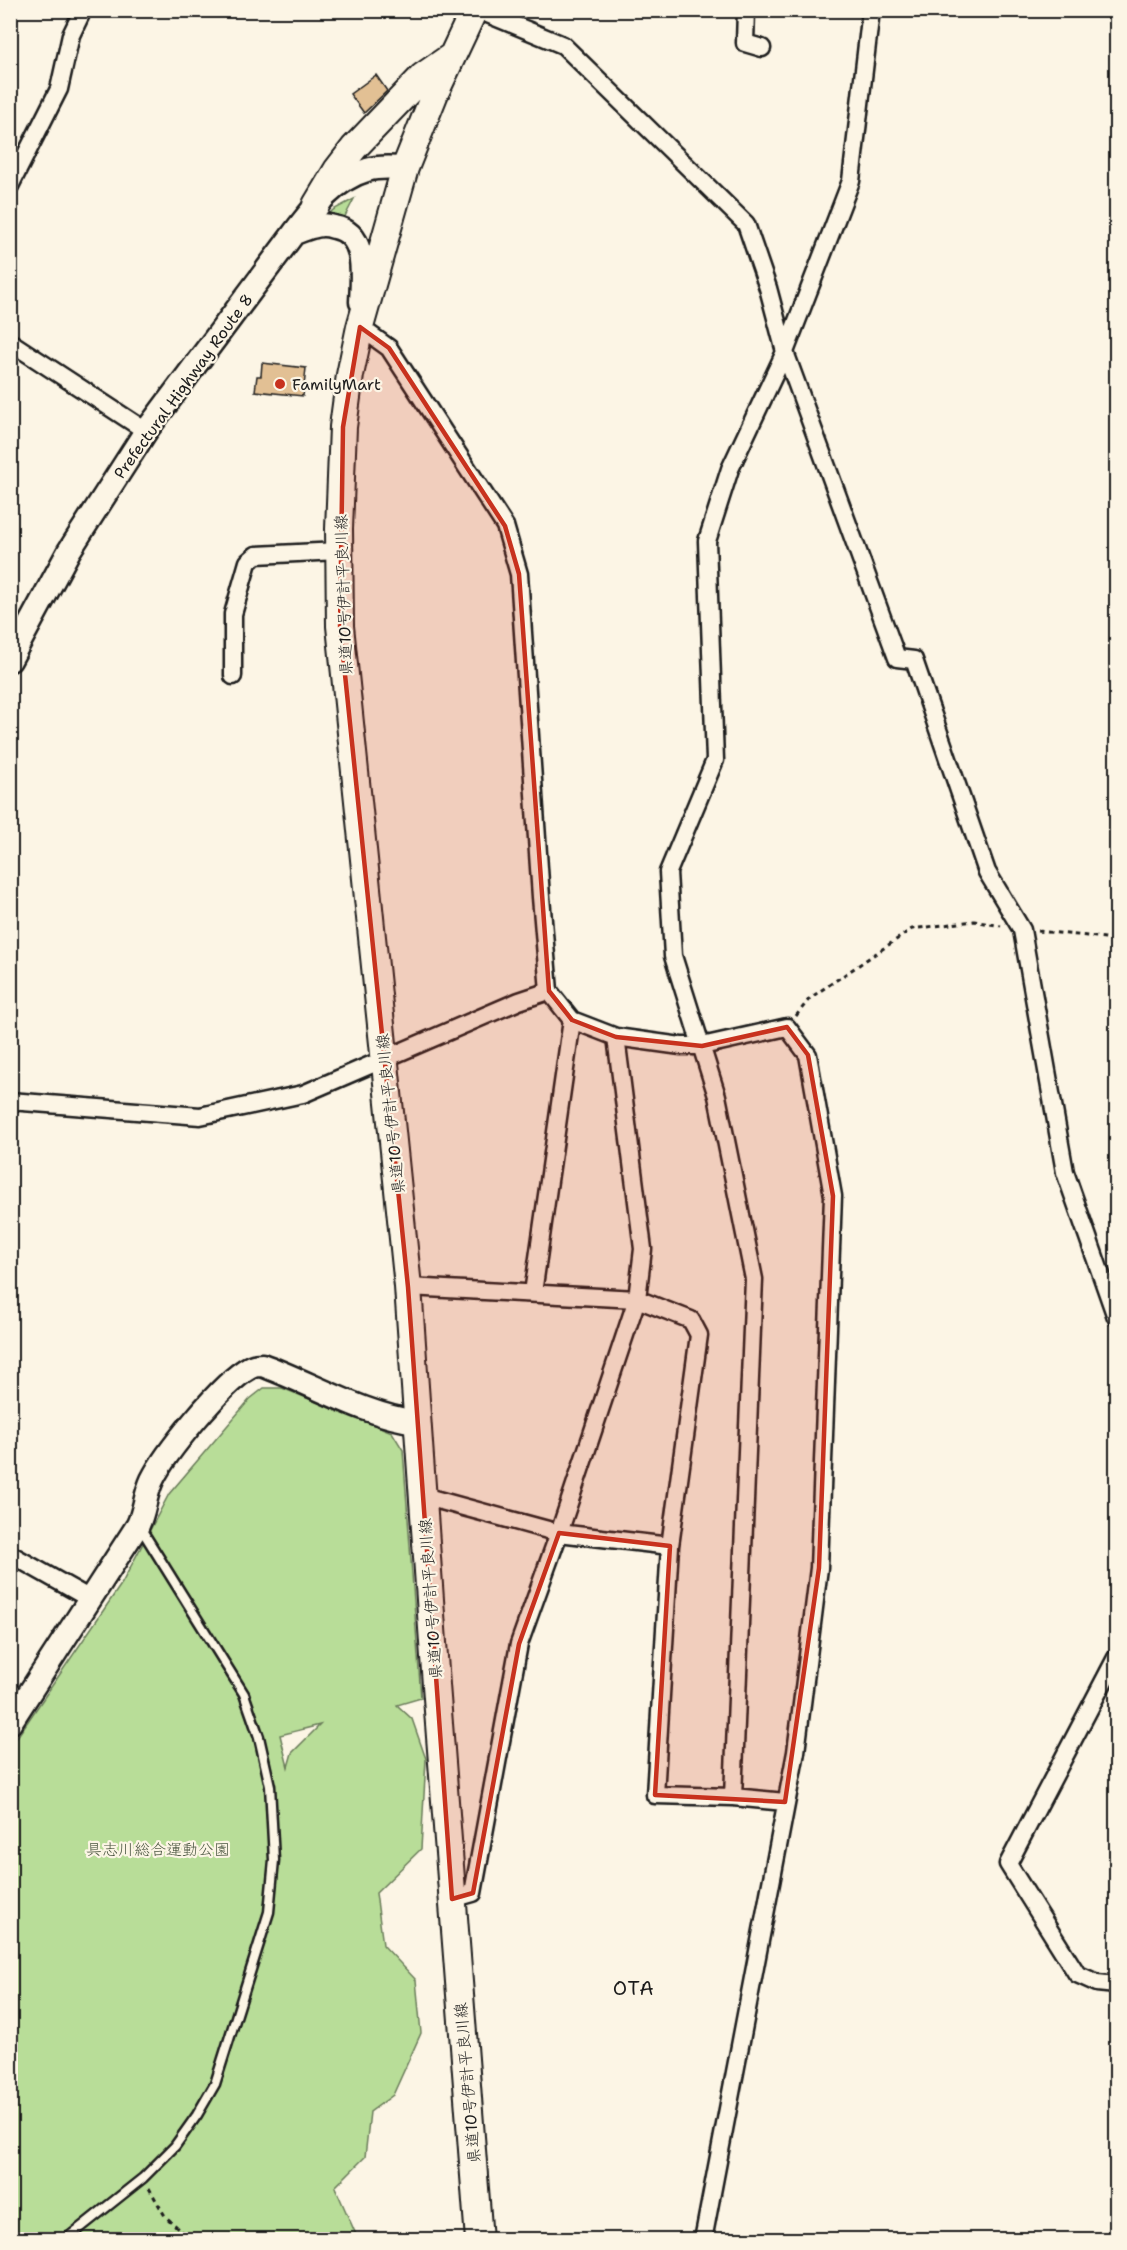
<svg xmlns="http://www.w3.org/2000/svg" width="1127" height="2250" font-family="'Shantell Sans','Klee One',sans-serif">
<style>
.green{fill:#b8dd98;stroke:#6a7c5a;stroke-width:1.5;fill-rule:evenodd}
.building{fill:#e2c094;stroke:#1c1c1c;stroke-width:1.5}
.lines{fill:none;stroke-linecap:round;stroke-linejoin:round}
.lane-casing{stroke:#1c1c1c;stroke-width:13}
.street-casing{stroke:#1c1c1c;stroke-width:21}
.secondary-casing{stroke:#1c1c1c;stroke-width:27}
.primary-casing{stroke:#1c1c1c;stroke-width:30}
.path{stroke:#1c1c1c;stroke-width:3;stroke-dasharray:4.5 4.5;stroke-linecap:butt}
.lane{stroke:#fcf5e5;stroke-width:8}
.street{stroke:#fcf5e5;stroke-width:16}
.secondary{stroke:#fcf5e5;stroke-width:22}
.primary{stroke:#fcf5e5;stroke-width:26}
.marked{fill:#c8321e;fill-opacity:0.2;stroke:#c8321e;stroke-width:4.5;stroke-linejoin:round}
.poi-dot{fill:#c8321e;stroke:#fcf5e5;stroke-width:2}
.labels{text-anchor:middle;stroke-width:4.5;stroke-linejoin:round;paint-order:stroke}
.poi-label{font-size:16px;fill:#1c1c1c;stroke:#fcf5e5;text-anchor:start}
.street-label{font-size:16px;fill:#1c1c1c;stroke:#fcf5e5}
.park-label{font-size:16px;fill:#4b5641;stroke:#fcf5e5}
.quarter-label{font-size:20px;letter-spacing:1.5px;fill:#1c1c1c;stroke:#fcf5e5}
</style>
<rect width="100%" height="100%" fill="#fcf5e5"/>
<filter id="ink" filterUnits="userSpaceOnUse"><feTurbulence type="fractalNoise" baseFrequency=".0167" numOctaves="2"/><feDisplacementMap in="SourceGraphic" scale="12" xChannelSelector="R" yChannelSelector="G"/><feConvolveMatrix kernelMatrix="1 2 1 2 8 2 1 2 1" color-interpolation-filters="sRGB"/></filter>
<g filter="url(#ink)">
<path class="green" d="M354 199 341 224 324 219 333 210Z
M264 1388H282L392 1432 403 1450 421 1698 397 1705 412 1719 426 1759 421 1849 376 1893 383 1945 416 1980 421 2033 393 2095 370 2112 365 2157 335 2187 358 2239 11 2240V1746L122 1583 169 1494 250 1399ZM320 1725 292 1753 288 1767 280 1735Z"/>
<path class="building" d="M376 75 387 91 364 113 350 94Z
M262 363 306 368 303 396 255 391 257 376H261Z"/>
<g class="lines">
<g class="lane-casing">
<path id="lane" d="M65 2240 143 2178 175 2146 197 2115 215 2084 269 1912 274 1860 270 1786 259 1737 244 1694 140 1527"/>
</g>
<g class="street-casing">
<path id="street" d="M478 10 563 45 746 224 768 288 785 352 897 658 914 660 987 872 1022 930 1065 1172 1116 1317
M746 10 745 43 762 48
M10 186 59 89 71 35 83 10
M360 327 389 348 505 526 519 574 541 897 549 991 572 1020 616 1037 681 1046H702L787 1027 808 1055 833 1196 819 1568 796 1752 703 2240
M10 342 146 431
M233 676V614L248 562 256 555 339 551
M10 1101 200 1116 303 1094 519 1001 549 991
M408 1287 637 1299 691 1320 699 1335 670 1546 655 1795 733 1797 785 1802
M533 1293 572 1020
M423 1496 559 1533 670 1546
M10 1554 90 1599
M1116 1658 1008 1864 1077 1974 1097 1983 1116 1985
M733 1797 754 1279 717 1096 673 956 668 872 715 760 707 541 730 469 785 352 851 181 871 10
M452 1899 473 1893 519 1644 559 1533 637 1299 643 1249 616 1037"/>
</g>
<g class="secondary-casing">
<path id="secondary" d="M294 233C301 231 308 227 316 226 322 224 328 225 334 227 368 233 362 276 361 302
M10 660 69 551 146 431 294 233C313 208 335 179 367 170 379 166 393 168 405 168
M10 1723 138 1525C145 1510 145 1495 152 1480 165 1453 223 1382 249 1368 252 1366 258 1365 262 1365 311 1383 366 1416 417 1422"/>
</g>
<g class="primary-casing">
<path id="primary" d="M474 10 435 93 405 168 360 327 350 375 343 427 339 529 340 626 408 1287 436 1685 479 2240
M316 205 337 170 354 148 423 76 452 56"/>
</g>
<path class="path" d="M1038 931 1116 939
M796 1016 810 998 912 929 974 921 1001 926
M149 2188 165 2216 191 2240"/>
<use href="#lane" class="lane"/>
<use href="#street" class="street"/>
<use href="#secondary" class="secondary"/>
<use href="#primary" class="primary"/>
</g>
</g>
<path class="marked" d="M360 327 389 348 505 526 519 574 549 991 572 1020 616 1037 702 1046 787 1027 808 1055 833 1196 819 1568 785 1802 655 1795 670 1546 559 1533 519 1644 473 1893 452 1899 408 1287 340 626 343 427Z"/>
<circle class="poi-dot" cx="280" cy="384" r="6"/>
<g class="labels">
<g class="poi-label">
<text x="292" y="390">FamilyMart</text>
</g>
<g class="street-label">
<text transform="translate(183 386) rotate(-54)" y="6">Prefectural Highway Route 8</text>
<text transform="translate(343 595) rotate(-92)" y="6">県道10号伊計平良川線</text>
<text transform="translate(390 1114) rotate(-96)" y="6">県道10号伊計平良川線</text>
<text transform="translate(430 1599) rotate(-94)" y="6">県道10号伊計平良川線</text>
<text transform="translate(467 2083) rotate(-95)" y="6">県道10号伊計平良川線</text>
</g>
<g class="park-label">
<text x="158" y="1855">具志川総合運動公園</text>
</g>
<g class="quarter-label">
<text x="634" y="1995">OTA</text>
</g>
</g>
<rect width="1127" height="2250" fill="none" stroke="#fcf5e5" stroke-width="36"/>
<rect x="18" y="18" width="1091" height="2214" fill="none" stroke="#1c1c1c" stroke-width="2" filter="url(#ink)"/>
</svg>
